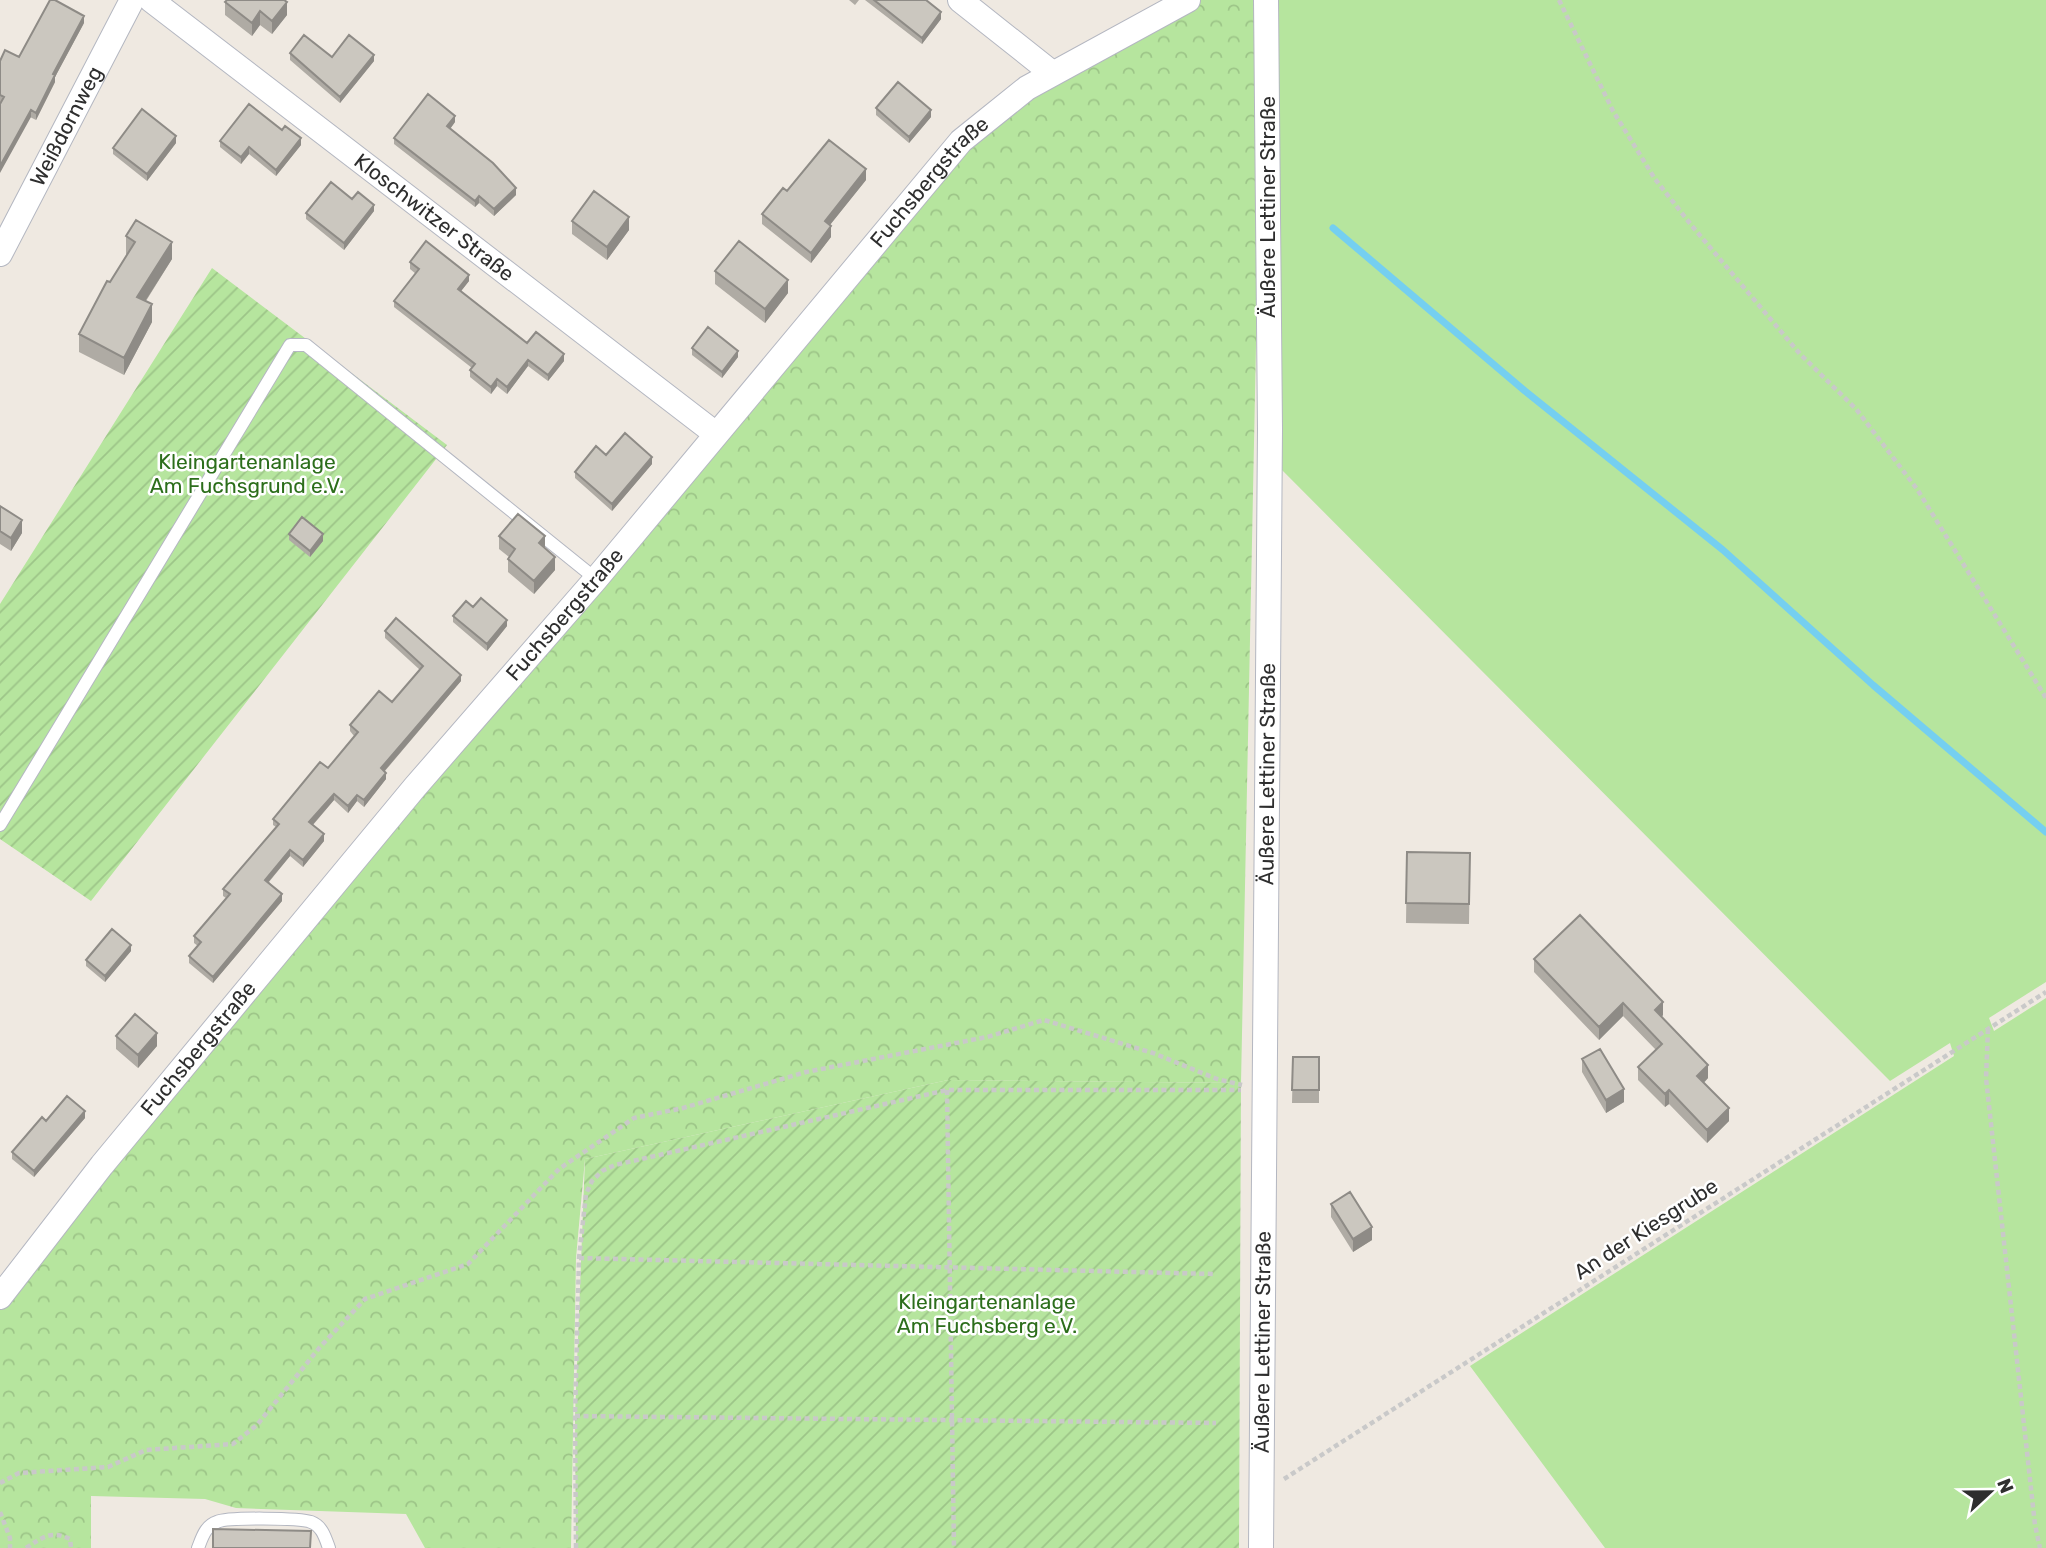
<svg xmlns="http://www.w3.org/2000/svg" width="2046" height="1548" font-family="Rubik,sans-serif">
<style>
.grass{fill:#b6e59e}
.forest{fill:url(#forest-crowns)}
.garden{fill:url(#garden-furrows)}
.lines{fill:none;stroke-linecap:round;stroke-linejoin:round}
.stream{stroke:#75cff0;stroke-width:7}
.service-casing{stroke:#b4b7c1;stroke-width:14}
.minor-casing{stroke:#b4b7c1;stroke-width:26}
.path{stroke:#c9c9c9;stroke-width:4.5;stroke-dasharray:5 3.5;stroke-linecap:butt}
.service{stroke:#fff;stroke-width:12}
.minor{stroke:#fff;stroke-width:24}
.wall{fill:#afaba4}
.shaded-wall{fill:#8e8b86}
.building{fill:#cbc7bf;stroke:#8e8b86;stroke-width:2}
.labels{text-anchor:middle;stroke-width:5;stroke-linejoin:round;paint-order:stroke}
.street-label{font-size:21px;fill:#2e2e2e;stroke:#fff}
.park-label{font-size:21px;fill:#2c6e1b;stroke:#fff}
</style>
<defs>
<pattern id="forest-crowns" width="20" height="18" patternUnits="userSpaceOnUse" patternTransform="scale(1.75)"><rect width="20" height="18" fill="#b6e59e"/><path d="M2 6a3 3 0 1 1 6 0M12 15a3 3 0 1 1 6 0" fill="none" stroke="#9dc588"/></pattern>
<pattern id="garden-furrows" width="10" height="10" patternUnits="userSpaceOnUse" patternTransform="scale(1.75)"><rect width="10" height="10" fill="#b6e59e"/><path d="M-1 1l2-2M0 10L10 0M9 11l2-2" fill="none" stroke="#9dc588"/></pattern>
</defs>
<rect width="100%" height="100%" fill="#efe9e1"/>
<path class="grass" d="M1267 0H2046V982L1989 1018 1994 1031 2046 998V1548H1605L1470 1366 1954 1056 1950 1043 1890 1081 1275 463Z"/>
<path class="forest" d="M1195 0H1263L1241 1083 948 1080 585 1159 576 1258 571 1548H425L406 1514 236 1508 205 1499 91 1496V1548H0V1298L961 141Z"/>
<path class="garden" d="M212 268 447 445 91 901 0 839V604Z
M948 1080 1241 1083 1239 1548H576L575 1416 585 1159Z"/>
<g class="lines">
<path class="stream" d="M1333 228 1525 391 1723 550 1873 685 2046 832"/>
<g class="service-casing">
<path id="service" d="M0 825 290 345H306L596 579
M198 1548C202 1538 205 1526 217 1522 227 1517 300 1518 311 1522 322 1526 325 1537 329 1548"/>
</g>
<g class="minor-casing">
<g id="minor">
<path id="s1" d="M151 0 716 434"/>
<path d="M960 0 1052 73"/>
<path id="s2" d="M0 254 132 0"/>
<path id="s3" d="M0 1297 102 1165 415 787 596 579 961 141 1027 88 1188 0"/>
<path id="s4" d="M1261 1548 1270 429 1266 0"/>
</g>
</g>
<path class="path" d="M1559 0 1613 111 1655 179 1692 226 1800 354 1856 409 1917 489 2046 698
M1988 1029 1986 1078 2035 1525 2040 1548
M947 1090 954 1548
M579 1258 1213 1274
M575 1416 1216 1423
M1284 1479 2046 992
M0 1483 19 1473 108 1467 146 1450 233 1444 257 1425 320 1347 365 1299 468 1264 559 1169 634 1118 683 1108 806 1072 987 1037 1044 1020 1153 1053 1217 1079 1242 1085
M0 1512 10 1538V1548
M26 1548C43 1537 51 1530 70 1539L71 1548
M576 1548 575 1416 579 1258 586 1194 592 1181 602 1171 615 1165 947 1090H1241"/>
<use href="#service" class="service"/>
<use href="#minor" class="minor"/>
</g>
<path class="wall" d="M849 0H859L855 5Z
M865 0H926L941 19 922 44Z
M225 2 287 15 272 34 260 25 252 36 225 15Z
M84 23 55 77V82L36 120 0 102V61L19 57Z
M290 53 374 61 340 103 290 60Z
M876 108 931 117 909 143 876 115Z
M455 122 450 129 516 195 494 216 479 203 475 207 394 144V138Z
M282 130 301 145 276 176 249 154 241 164 220 147V141Z
M176 143 147 181 113 154V148Z
M866 180 830 225 831 237 811 263 762 224V214Z
M352 199 374 211 344 250 306 219V213Z
M572 221 629 230 607 260 572 234Z
M126 236 172 259 146 301 152 322 124 375 79 352V334L127 254H126Z
M410 262 469 281 461 291 527 343 564 361 548 381 528 366 507 394 497 386 491 394 470 377V370L472 368 394 307V301L416 274 410 269Z
M715 271 788 293 765 323 715 284Z
M692 348 738 357 722 378 692 355Z
M606 455 652 464 612 511 575 478V472Z
M0 506 22 533 11 551 0 544Z
M289 534 323 541 310 557 289 540Z
M499 536 545 549 555 570 534 594 508 572V559L509 557 499 549Z
M473 607 507 626 487 651 453 622V616Z
M385 631 461 681 385 771 386 779 364 807 357 801 348 813 334 800 313 825 324 841 303 867 290 856 269 882 282 901 213 983 189 963V956L198 946 194 943V936L226 898 223 896V889L276 827 273 825V819L328 768 354 736 350 731V725L392 702 420 670 385 638Z
M1407 852 1470 853 1469 924 1406 923Z
M131 951 105 982 86 966V960Z
M1534 959 1663 1015 1662 1017 1708 1078 1704 1083 1729 1121 1707 1143 1669 1104 1665 1107 1638 1080V1067L1656 1050 1623 1016 1599 1040 1534 972Z
M116 1036 157 1046 138 1068 116 1049Z
M1293 1057H1319V1103H1292Z
M1582 1059 1624 1102 1606 1113 1582 1072Z
M85 1118 34 1177 12 1159V1152L46 1121Z
M1331 1204 1372 1240 1353 1252 1331 1217Z"/>
<path class="shaded-wall" d="M287 2V15L272 34V21Z
M260 11V25L252 36V23Z
M941 12V19L922 44V38Z
M84 16V23L55 77V82L36 120V113L53 74Z
M374 55V61L340 103V97Z
M31 110V117L0 173V166Z
M931 110V117L909 143V137Z
M455 116V122L447 133V126Z
M176 136V143L147 181V174Z
M301 138V145L276 176V170Z
M249 147V154L241 164V157Z
M866 169V180L825 231V221Z
M516 188V195L494 216V209Z
M479 196V203L475 207V201Z
M374 205V211L344 250V243Z
M629 217V230L607 260V247Z
M831 226V237L811 263V253Z
M172 242V259L137 314V297Z
M469 275V281L458 295V289Z
M788 280V293L765 323V309Z
M152 304V322L124 375V358Z
M738 351V357L722 378V372Z
M564 354V361L548 381V375Z
M528 360V366L507 394V387Z
M497 379V386L491 394V387Z
M652 457V464L612 511V504Z
M22 520V533L11 551V538Z
M323 534V541L310 557V551Z
M545 536V549L539 543Z
M555 557V570L534 594V581Z
M507 620V626L487 651V644Z
M461 675V681L381 775V768Z
M386 773V779L364 807V800Z
M334 794V800L309 829V822Z
M357 795V801L348 813V806Z
M324 834V841L303 867V860Z
M290 850V856L265 886V880Z
M282 894V901L213 983V977Z
M131 945V951L105 982V976Z
M1663 1002V1015L1655 1023V1010Z
M1623 1003V1016L1599 1040V1027Z
M157 1033V1046L138 1068V1055Z
M1708 1065V1078L1697 1089V1076Z
M1624 1089V1102L1606 1113V1100Z
M1669 1090V1104L1665 1107V1094Z
M1729 1108V1121L1707 1143V1130Z
M85 1111V1118L34 1177V1171Z
M1372 1227V1240L1353 1252V1239Z"/>
<path class="building" d="M50 0H55L84 16 53 74 55 75 36 113 31 110 0 166V104L4 97 0 95V61L5 50 19 57Z
M227 0H284L287 2 272 21 260 11 252 23 225 2Z
M874 0H926L941 12 922 38Z
M304 35 332 57 349 35 374 55 340 97 290 53Z
M898 82 931 110 909 137 876 108Z
M428 94 455 116 447 126 493 163 516 188 494 209 479 196 475 201 394 138Z
M249 104 282 130 285 126 301 138 276 170 249 147 241 157 220 141Z
M142 109 176 136 147 174 113 148Z
M829 140 866 169 825 221 831 226 811 253 762 214 783 188 787 191Z
M331 182 352 199 358 192 374 205 344 243 306 213Z
M594 191 629 217 607 247 572 221Z
M136 220 172 242 137 297 152 304 124 358 79 334 107 281 110 282 135 242 126 236Z
M426 241 469 275 458 289 527 343 536 332 564 354 548 375 528 360 507 387 497 379 491 387 470 370 475 364 394 301 419 269 410 262Z
M739 241 788 280 765 309 715 271Z
M708 327 738 351 722 372 692 348Z
M625 433 652 457 612 504 575 472 596 446 606 455Z
M0 506 22 520 11 538 0 531Z
M518 514 545 536 539 543 555 557 534 581 508 559 515 549 499 536Z
M302 517 323 534 310 551 289 534Z
M481 598 507 620 487 644 453 616 466 601 473 607Z
M396 618 461 675 381 768 386 773 364 800 357 795 348 806 334 794 309 822 324 834 303 860 290 850 265 880 282 894 213 977 189 956 201 942 194 936 230 894 223 889 279 824 273 819 320 762 328 768 358 732 350 725 379 691 392 702 423 666 385 631Z
M1407 852 1470 853 1469 904 1406 903Z
M1580 915 1663 1002 1655 1010 1708 1065 1697 1076 1729 1108 1707 1130 1669 1090 1665 1094 1638 1067 1662 1044 1623 1003 1599 1027 1534 959Z
M112 929 131 945 105 976 86 960Z
M135 1014 157 1033 138 1055 116 1036Z
M1600 1049 1624 1089 1606 1100 1582 1059Z
M1293 1057H1319V1090H1292Z
M67 1096 85 1111 34 1171 12 1152 42 1117 46 1121Z
M1350 1192 1372 1227 1353 1239 1331 1204Z
M213 1529 311 1531 310 1548H213Z"/>
<g class="labels">
<g class="street-label">
<text dy="7" stroke="none"><textPath href="#s2" startOffset="144">Weißdornweg</textPath></text>
<text dy="7" stroke="none"><textPath href="#s3" startOffset="1452">Fuchsbergstraße</textPath></text>
<text transform="translate(1268 207) rotate(-90)" y="7">Äußere Lettiner Straße</text>
<text dy="7" stroke="none"><textPath href="#s1" startOffset="357">Kloschwitzer Straße</textPath></text>
<text dy="7" stroke="none"><textPath href="#s3" startOffset="886">Fuchsbergstraße</textPath></text>
<text dy="7" stroke="none"><textPath href="#s4" startOffset="774">Äußere Lettiner Straße</textPath></text>
<text dy="7" stroke="none"><textPath href="#s3" startOffset="318">Fuchsbergstraße</textPath></text>
<text transform="translate(1646 1229) rotate(-33)" y="7">An der Kiesgrube</text>
<text dy="7" stroke="none"><textPath href="#s4" startOffset="206">Äußere Lettiner Straße</textPath></text>
</g>
<g class="park-label">
<text x="247" y="469">Kleingartenanlage<tspan x="247" dy="24">Am Fuchsgrund e.V.</tspan></text>
<text x="987" y="1309">Kleingartenanlage<tspan x="987" dy="24">Am Fuchsberg e.V.</tspan></text>
</g>
</g>
<g transform="translate(1990 1492) rotate(68)" stroke="#ffffff" stroke-width="5" paint-order="stroke">
<path d="M0-5L12 26L0 18L-12 26Z" fill="#2e2e2e"/>
<text y="-10" font-size="19" font-weight="bold" text-anchor="middle" fill="#2e2e2e">N</text>
</g>
</svg>
